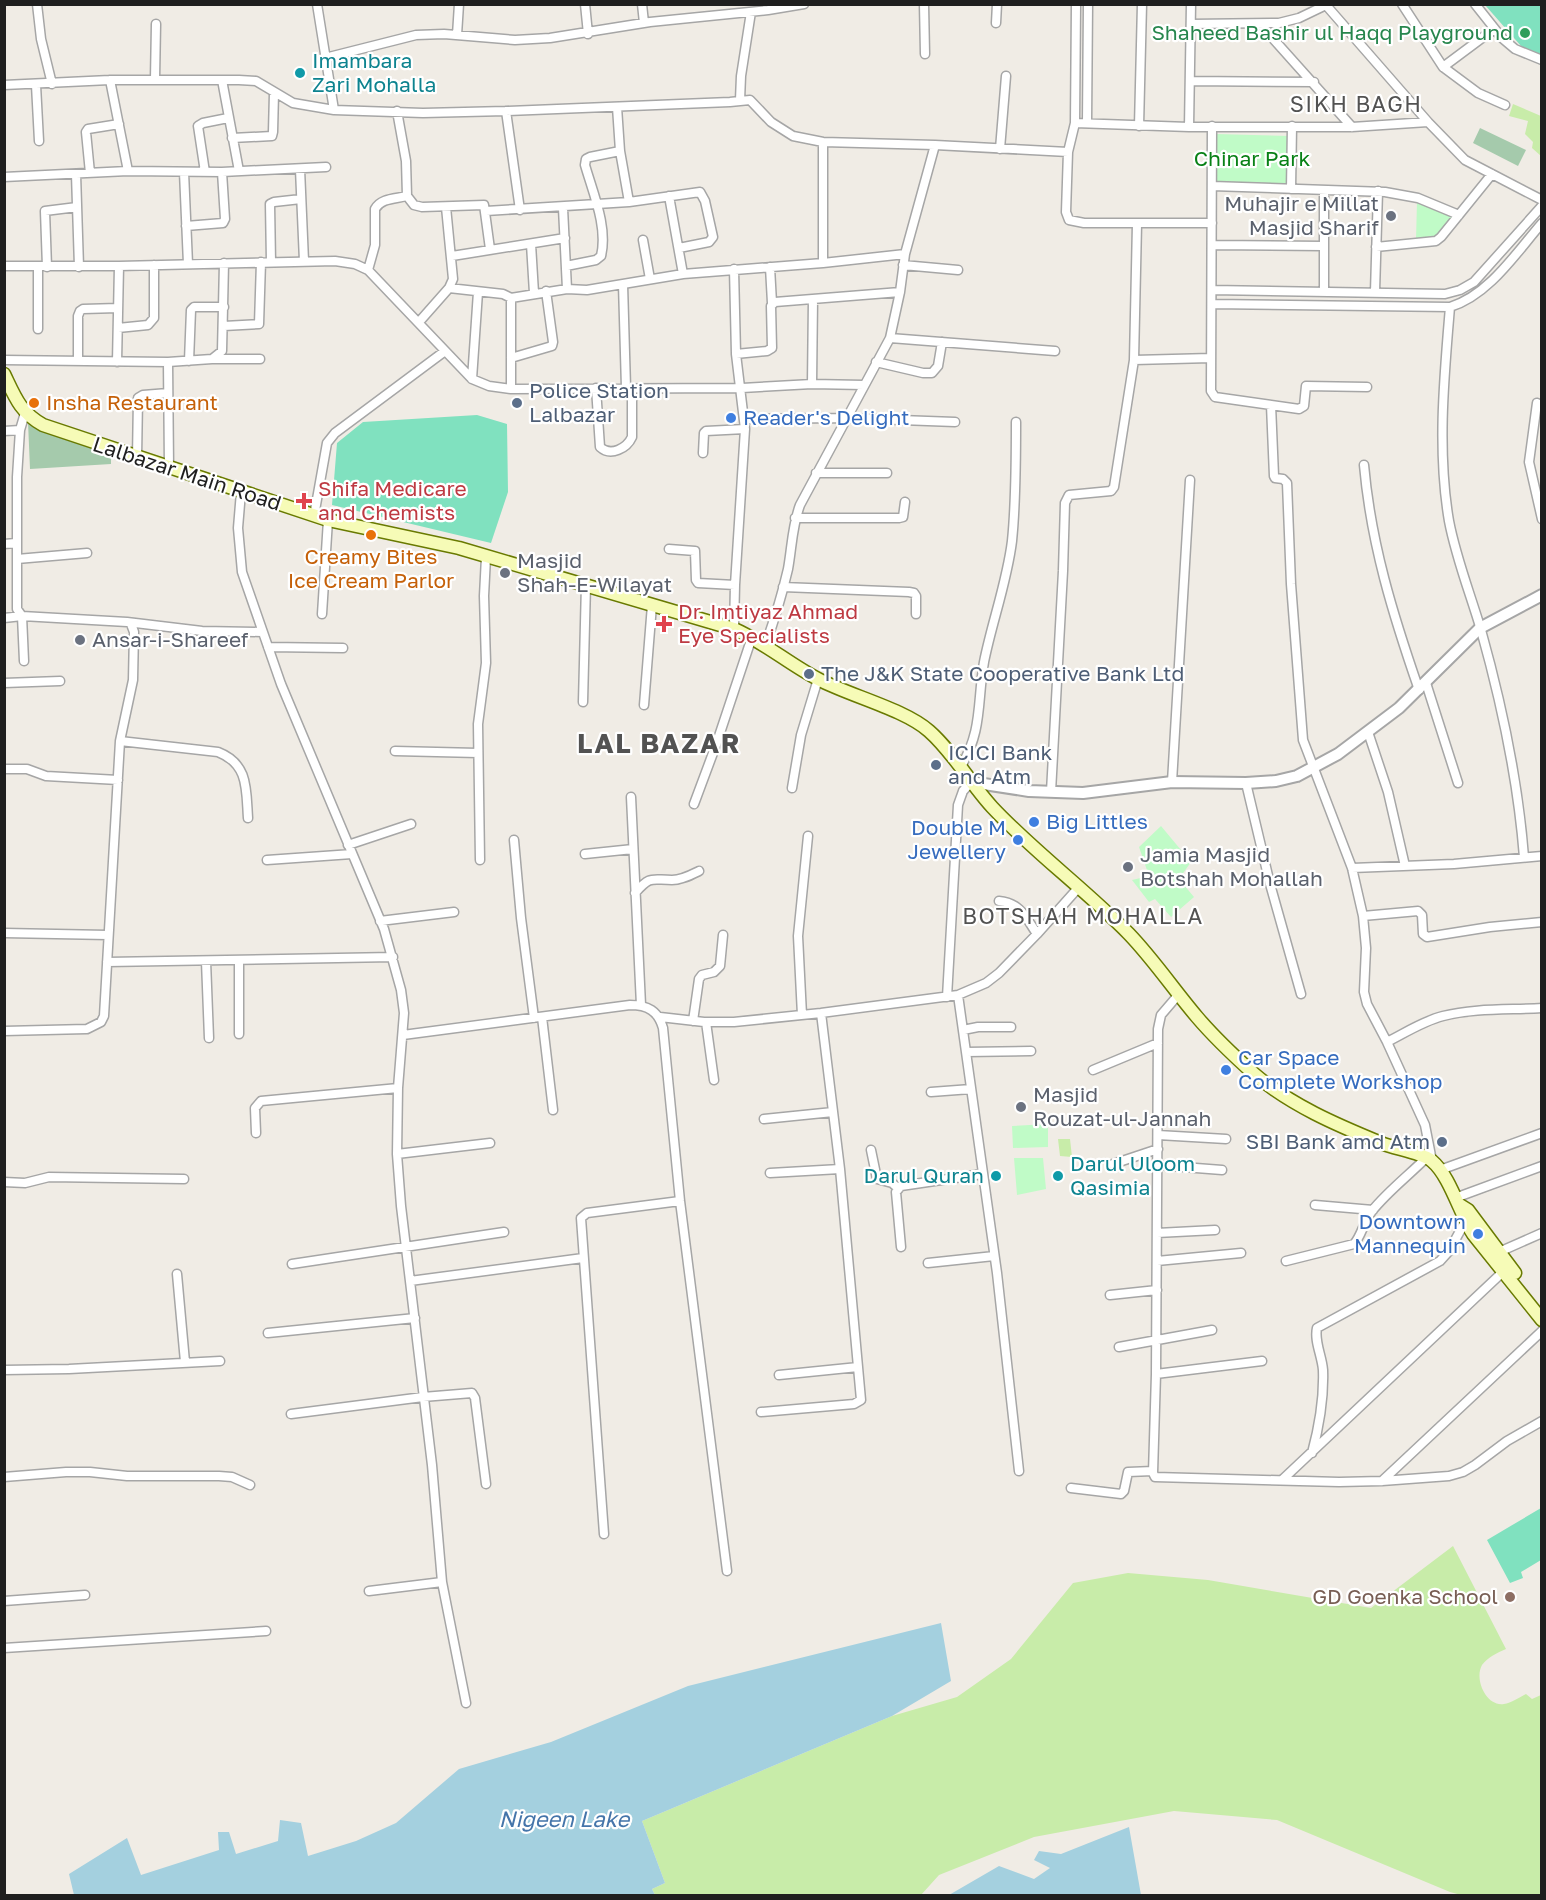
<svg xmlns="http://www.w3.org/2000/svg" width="1546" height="1900" font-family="'Golos Text',sans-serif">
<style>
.grass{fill:#c8eca9}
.cemetery{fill:#a5caac}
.park{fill:#c0fbc7}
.pitch{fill:#80e1bf}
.water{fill:#a4d0df}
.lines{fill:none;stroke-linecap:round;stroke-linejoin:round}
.minor-casing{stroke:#a6a6a6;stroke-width:11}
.tertiary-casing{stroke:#a6a6a6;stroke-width:14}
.secondary-casing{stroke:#697a01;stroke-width:15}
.minor{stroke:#fff;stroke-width:8}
.tertiary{stroke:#fff;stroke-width:10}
.secondary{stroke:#f6fbb7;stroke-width:12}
.leisure-dot{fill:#2e9e5b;stroke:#fff;stroke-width:2}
.culture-dot{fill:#0f9aa8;stroke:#fff;stroke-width:2}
.worship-dot{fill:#6b7280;stroke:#fff;stroke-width:2}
.food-dot{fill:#e8710a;stroke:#fff;stroke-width:2}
.service-dot{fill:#5c6f8a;stroke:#fff;stroke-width:2}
.shop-dot{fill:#3f7fe0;stroke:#fff;stroke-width:2}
.health-dot{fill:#e0444e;stroke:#fff;stroke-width:2}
.education-dot{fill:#8d6e63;stroke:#fff;stroke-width:2}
.labels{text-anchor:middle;stroke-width:4.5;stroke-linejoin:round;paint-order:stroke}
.leisure-label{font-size:21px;fill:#27864d;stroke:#fff;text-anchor:end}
.culture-label{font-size:21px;fill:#0d838f;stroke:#fff;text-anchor:start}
.park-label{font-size:21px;fill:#088116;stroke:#fff}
.worship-label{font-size:21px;fill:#5b616d;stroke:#fff;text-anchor:start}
.service-label{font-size:21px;fill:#4e5e75;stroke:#fff;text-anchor:start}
.food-label{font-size:21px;fill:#c56008;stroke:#fff;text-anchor:start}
.shop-label{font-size:21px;fill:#366cbe;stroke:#fff;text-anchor:start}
.street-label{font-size:21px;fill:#1f1f1f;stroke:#fff}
.health-label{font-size:21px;fill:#be3a42;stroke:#fff;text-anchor:start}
.education-label{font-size:21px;fill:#785e54;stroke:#fff;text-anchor:end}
.neighbourhood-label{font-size:22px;letter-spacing:1.5px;fill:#525252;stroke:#fff}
.water-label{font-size:22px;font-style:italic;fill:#4575aa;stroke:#fff}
.district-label{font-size:27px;font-weight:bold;letter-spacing:1.5px;fill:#525252;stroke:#fff}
</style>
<rect width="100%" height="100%" fill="#f0ece5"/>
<path class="grass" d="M1513 104 1541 116V156L1532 148 1533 142 1525 134 1528 121 1509 116Z
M1058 1139H1070L1072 1157 1060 1156Z
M1453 1546 1506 1649C1497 1653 1488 1657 1482 1665 1474 1679 1486 1707 1504 1704 1511 1703 1520 1697 1526 1694L1532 1699 1541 1695V1895H1461L1450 1892 1277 1820 1174 1811 1034 1837 939 1875 921 1895H655L652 1889 665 1883 642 1821 892 1716 957 1697 1011 1659 1073 1583 1128 1573 1208 1580 1371 1608Z"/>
<path class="cemetery" d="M1480 128 1526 150 1518 166 1473 143Z
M28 422 111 452V464L30 469Z"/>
<path class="park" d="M1216 134 1289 136 1288 184 1216 183Z
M1417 201 1453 216 1436 238 1416 240Z
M1161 826 1191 862 1179 879 1194 897 1171 917 1155 899 1149 902 1132 880 1149 876 1139 847Z
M1048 1124V1147L1013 1148 1012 1126Z
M1014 1158H1043L1046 1189 1017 1195Z"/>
<path class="pitch" d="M1485 5H1541V56L1521 46Z
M477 415 507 424 508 492 491 543 332 505 337 443 363 422Z
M1541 1508V1560L1521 1572 1523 1578 1510 1583 1487 1540Z"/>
<path class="water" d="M941 1623 951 1681 892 1716 642 1821 665 1883 652 1889 655 1895H74L69 1874 127 1838 141 1875 219 1850 218 1832H229L236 1854 278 1841 280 1820 301 1823 308 1856 356 1841 396 1823 459 1769 551 1742 688 1686Z
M1129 1827 1141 1895H949L999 1866 1034 1879 1050 1868 1034 1860 1039 1851 1061 1854Z"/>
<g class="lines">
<g class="minor-casing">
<path id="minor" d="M37 4 41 39 52 84
M317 4 334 110
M585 4 588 34
M642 4 644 23
M924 4 925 54
M1325 4 1428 122
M1402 4 1443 67 1478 93 1505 105
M1475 4 1502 38 1515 49 1542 60
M996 23 997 4
M1191 24 1279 23 1299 18 1326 5
M1260 24 1352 127
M457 35 459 4
M325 58 416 35 444 34 515 40 550 38 650 22 768 10 804 4
M1443 67 1494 29
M155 79 156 24
M110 80 128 171
M222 80 239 171
M1190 81 1314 82
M4 85 110 80H239L256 81 293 103 334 110 423 113 506 111 730 102 750 100 771 122 793 136 823 142 935 145 1068 152
M36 85 39 141
M740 100 741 76 751 12
M617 107 620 151 629 202
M397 111 406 161 407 196 414 205 422 207 484 205 490 249
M506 111 520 210
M1087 122 1088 4
M1075 123 1076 4
M1139 126 1142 4
M1212 126 1211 391 1215 397 1299 409 1304 406 1306 386 1367 387
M1189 127 1191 4
M232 138 272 136 273 132 274 93
M823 142V263
M1000 149 1006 76
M300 169 304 261
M184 172 188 264
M205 172 198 126 203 123 228 118
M90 173 86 132 88 129 119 124
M76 174 79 267
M4 177 128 171 222 172 326 167
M1212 186 1385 192 1418 198 1459 215
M1291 189 1292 126
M669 196 683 274
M563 208 567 289
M486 211 629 202 700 192 705 201 713 237 709 242 679 248
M1212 223H1084L1069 220 1066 212 1068 152 1075 123 1189 127H1352L1428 122 1465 160 1542 200
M186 226 223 223 225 219 222 172
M643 240 650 279
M531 244 534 293
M1212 245 1323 246
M1376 247 1436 241 1441 237 1492 174
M452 256 565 238
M271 262 270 204 274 202 301 199
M903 265 958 270
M4 266H119L335 261 355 264 368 270 472 379 489 386 511 389 742 388 812 384 864 385
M566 266 596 260 601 256C608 227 593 193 585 165L586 159 590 157 620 151
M47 267 45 211 77 207
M770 267 772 303
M368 270 375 245V209C381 198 395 199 407 196
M623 284 626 388
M449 288 503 294 511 298V389
M1212 290 1445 294 1460 290 1474 282 1542 206
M1324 291V190
M1375 292 1378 191
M511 298 567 289 587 290 683 274 823 263 905 254
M1212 304 1450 307C1489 295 1516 253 1542 223
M1450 307C1444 378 1437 451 1449 521 1456 558 1470 593 1481 630 1502 705 1518 780 1524 857
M419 322 449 288 453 279 446 207
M224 326 259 324 261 262
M118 328 148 325 154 318V265
M38 329V267
M890 338 1055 351
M736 354 767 351 772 348 771 306 775 302 900 292
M511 358 552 346 553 342 546 291
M213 359H260
M4 360 168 362 212 359 222 351 224 263
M1134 360 1211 358
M78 361V316L80 311 83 309 118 308
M189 361 191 310 194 307H224
M117 362 119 266
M168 362 169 468
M876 362 923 373H932L938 366 942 342
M472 379 478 292
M812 384 813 299
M596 388 600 447C611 457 627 448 632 437V388
M1537 403 1529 462 1542 519
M1271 405 1274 476 1275 478 1283 479 1287 483 1291 584 1303 740 1352 868 1363 916 1366 948 1364 992 1367 1004 1387 1042 1425 1125 1432 1161
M745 419 846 418 955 422
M4 431 20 430
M703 453 704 433 706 431 745 429
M137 458 138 398 143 395 168 393
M1364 465C1371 544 1393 615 1419 690
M816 473H887
M241 492 238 528 242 572 281 684 384 929 401 990 404 1013 398 1088 397 1154 401 1206 432 1465 442 1582 466 1703
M314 516 327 443 335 433 445 351
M795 518H899L903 517 905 502
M4 544 16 543
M669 549 695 551 696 580 698 583 735 585
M17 559 87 553
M783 587 909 592 914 593 916 596V614
M322 614 328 520
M4 618 22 616 127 622 202 631 262 632
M734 629 735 585 745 429 736 354 734 269
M765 646C774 621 782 595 788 569 792 547 792 526 800 505L890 338 900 292 905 254 935 145
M268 647 343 648
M24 661 22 616 17 609V477L20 430 25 413
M4 683 60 681
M1426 683 1458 783
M583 702 586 584
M644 705 652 605
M1368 732 1388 792 1405 866
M120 741 218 752C249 764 246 790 248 818
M395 751 478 753
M960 768C983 731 977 702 984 662 992 622 1007 582 1012 541 1016 502 1016 462 1016 422
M4 769H27L46 776 118 780
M1172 782 1190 480
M1246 783 1270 884 1301 994
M792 788 801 735 818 679
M1051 792 1063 571 1065 503 1069 495 1111 491 1114 487 1134 360 1137 224
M631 797 641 1005
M694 804 716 745 752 637
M514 840 521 918 534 1018
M348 845 411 824
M585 854 633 849
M267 860 352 854
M480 860 478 724 486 663 484 596 486 557
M1352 868 1454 864 1542 856
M635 893C651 875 651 880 672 880 682 880 691 875 699 871
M999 901C1021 903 1026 918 1037 934
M1363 916 1418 911 1422 915 1423 934 1427 937 1490 927 1542 922
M380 921 454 912
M4 933 108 935
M206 961 209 1038
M107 962 393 957
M1179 994 1161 1015 1158 1029 1156 1374 1153 1473 1155 1477 1339 1482 1382 1481 1449 1476 1463 1472 1475 1465 1507 1441 1542 1421
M958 995 997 1273 1019 1471
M947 997 958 805 963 791 971 782
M802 1015 798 936 808 836
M542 1017 553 1110
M660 1017 704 1022H734L821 1013 958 995 986 983 999 973 1037 934 1079 887
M693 1021 699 979 702 975 714 972 720 966 723 935
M706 1022 714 1080
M963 1030 978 1027H1011
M4 1031 87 1029 101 1022 104 1016 120 741 133 680 134 632 131 624
M239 1034V961
M403 1035 630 1005C648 1005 658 1011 663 1028L680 1201 727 1571
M1387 1042C1405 1033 1423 1021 1443 1016 1474 1008 1509 1010 1542 1008
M966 1052 1031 1051
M1093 1070 1158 1043
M931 1092 971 1089
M764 1119 833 1112
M256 1133 255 1108 261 1101 398 1088
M1158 1135 1226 1139
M871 1150 877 1179 892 1183 898 1188
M397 1154 490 1143
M1113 1164 1158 1149
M1157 1165 1222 1170
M1440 1170 1542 1133
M770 1173 840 1169
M4 1182 25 1183 49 1177 184 1179
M1455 1198 1542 1166
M1315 1205 1373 1210
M1157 1233 1215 1230
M901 1247 896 1192 901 1186 982 1174
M1499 1252 1542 1233
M1157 1261 1241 1253
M1286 1261 1354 1244C1361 1237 1364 1221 1372 1211 1386 1193 1409 1175 1426 1158
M928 1263 994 1256
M292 1264 504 1232
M177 1274 185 1362
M410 1281 583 1258
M1110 1295 1157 1290
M268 1333 415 1318
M1119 1347 1212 1330
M4 1370 69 1369 220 1361
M1156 1374 1262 1361
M779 1375 858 1367
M761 1412 854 1404 861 1400 840 1169 821 1013
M291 1414 423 1397 472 1393 475 1398 486 1484
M1312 1453C1319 1427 1324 1397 1323 1370 1322 1356 1314 1341 1317 1328L1440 1261 1449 1251 1465 1222
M4 1477 66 1472H90L127 1476H219L232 1477 250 1485
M1282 1480 1507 1268
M1382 1481 1542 1331
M1071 1488 1121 1494 1124 1491 1128 1472 1153 1471
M604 1534 581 1218 587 1213 680 1201
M369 1591 442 1582
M4 1601 85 1595
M4 1648 266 1631"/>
</g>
<g class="tertiary-casing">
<path id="tertiary" d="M971 782 1029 791 1083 793 1172 782 1246 783 1276 781 1297 776 1338 754 1399 708 1480 628 1542 595"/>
</g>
<g class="secondary-casing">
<path id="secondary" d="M4 374C15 397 20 412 43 425L328 520 459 548 734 629C764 642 789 664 818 679 850 696 904 709 929 731 953 752 970 783 992 807 1034 852 1085 889 1129 934 1154 960 1174 990 1197 1017 1214 1037 1233 1055 1253 1073 1290 1105 1337 1125 1381 1143 1395 1149 1421 1152 1432 1161 1450 1176 1460 1214 1473 1234L1542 1320
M1460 1205 1468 1210 1515 1273"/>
</g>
<use href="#minor" class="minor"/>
<use href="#tertiary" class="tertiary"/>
<use href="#secondary" class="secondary"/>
</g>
<circle class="leisure-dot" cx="1525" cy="33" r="6"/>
<g class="culture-dot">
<circle cx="300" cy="73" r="6"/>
<circle cx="996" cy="1176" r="6"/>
<circle cx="1058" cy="1176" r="6"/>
</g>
<g class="worship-dot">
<circle cx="1391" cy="216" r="6"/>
<circle cx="505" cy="573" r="6"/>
<circle cx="80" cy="640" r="6"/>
<circle cx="1128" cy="867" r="6"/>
<circle cx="1021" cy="1107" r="6"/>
</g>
<g class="food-dot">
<circle cx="34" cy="403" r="6"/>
<circle cx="371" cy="535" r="6"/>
</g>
<g class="service-dot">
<circle cx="517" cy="403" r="6"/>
<circle cx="809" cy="674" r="6"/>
<circle cx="936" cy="765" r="6"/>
<circle cx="1442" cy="1142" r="6"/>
</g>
<g class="shop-dot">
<circle cx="731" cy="418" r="6"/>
<circle cx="1034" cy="822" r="6"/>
<circle cx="1018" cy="840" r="6"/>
<circle cx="1226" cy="1070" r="6"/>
<circle cx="1478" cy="1234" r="6"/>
</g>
<g class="health-dot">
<path d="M301 492h6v6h6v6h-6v6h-6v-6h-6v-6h6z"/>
<path d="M661 615h6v6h6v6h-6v6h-6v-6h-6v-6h6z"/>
</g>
<circle class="education-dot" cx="1510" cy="1597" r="6"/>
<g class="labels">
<g class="leisure-label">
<text x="1513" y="40">Shaheed Bashir ul Haqq Playground</text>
</g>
<g class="culture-label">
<text x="312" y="68">Imambara<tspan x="312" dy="24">Zari Mohalla</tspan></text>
<text x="1070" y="1171">Darul Uloom<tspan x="1070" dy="24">Qasimia</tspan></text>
<text x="984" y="1183" text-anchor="end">Darul Quran</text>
</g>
<g class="park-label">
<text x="1252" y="166">Chinar Park</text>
</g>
<g class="worship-label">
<text x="1379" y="211" text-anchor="end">Muhajir e Millat<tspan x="1379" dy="24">Masjid Sharif</tspan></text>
<text x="517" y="568">Masjid<tspan x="517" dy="24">Shah-E-Wilayat</tspan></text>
<text x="92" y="647">Ansar-i-Shareef</text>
<text x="1140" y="862">Jamia Masjid<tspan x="1140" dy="24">Botshah Mohallah</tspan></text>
<text x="1033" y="1102">Masjid<tspan x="1033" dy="24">Rouzat-ul-Jannah</tspan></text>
</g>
<g class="service-label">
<text x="529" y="398">Police Station<tspan x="529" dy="24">Lalbazar</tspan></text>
<text x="821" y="681">The J&amp;K State Cooperative Bank Ltd</text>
<text x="948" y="760">ICICI Bank<tspan x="948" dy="24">and Atm</tspan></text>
<text x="1430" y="1149" text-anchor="end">SBI Bank amd Atm</text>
</g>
<g class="food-label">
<text x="46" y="410">Insha Restaurant</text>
<text x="371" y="564" text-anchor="middle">Creamy Bites<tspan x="371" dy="24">Ice Cream Parlor</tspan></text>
</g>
<g class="shop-label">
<text x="743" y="425">Reader's Delight</text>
<text x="1046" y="829">Big Littles</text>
<text x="1006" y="835" text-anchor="end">Double M<tspan x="1006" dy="24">Jewellery</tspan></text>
<text x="1238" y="1065">Car Space<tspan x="1238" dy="24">Complete Workshop</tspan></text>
<text x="1466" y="1229" text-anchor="end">Downtown<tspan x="1466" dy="24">Mannequin</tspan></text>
</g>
<g class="street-label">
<text transform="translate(187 474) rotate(18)" y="7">Lalbazar Main Road</text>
</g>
<g class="health-label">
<text x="318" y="496">Shifa Medicare<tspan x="318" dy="24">and Chemists</tspan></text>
<text x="678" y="619">Dr. Imtiyaz Ahmad<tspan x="678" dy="24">Eye Specialists</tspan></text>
</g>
<g class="education-label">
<text x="1498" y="1604">GD Goenka School</text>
</g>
<g class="neighbourhood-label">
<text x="1356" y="112">SIKH BAGH</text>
<text x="1083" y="924">BOTSHAH MOHALLA</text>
</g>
<g class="water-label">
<text x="564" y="1827">Nigeen Lake</text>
</g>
<g class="district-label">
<text x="659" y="753">LAL BAZAR</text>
</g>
</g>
<rect width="1546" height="1900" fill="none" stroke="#1f1f1f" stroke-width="12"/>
</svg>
